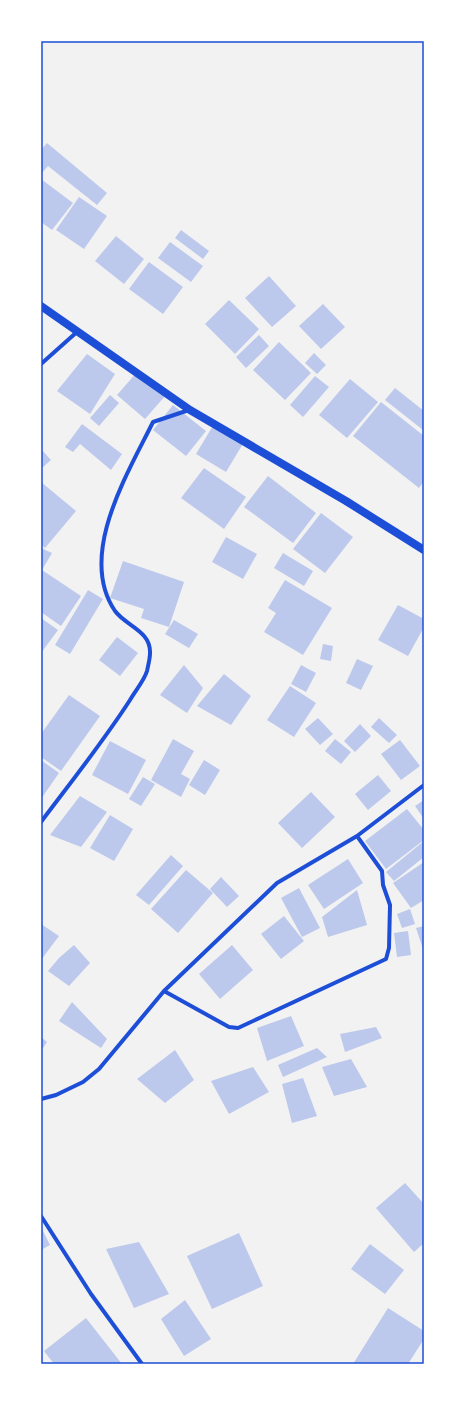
<svg xmlns="http://www.w3.org/2000/svg" width="465" height="1405" font-family="'Roboto Condensed',sans-serif">
<style>
.building{fill:#bdc9ec}
.lines{fill:none;stroke-linecap:round;stroke-linejoin:round}
.minor{stroke:#1d4ed8;stroke-width:4}
.secondary{stroke:#1d4ed8;stroke-width:8}
.neatline{fill:none;stroke:#1d4ed8;stroke-width:1.5}
</style>
<rect width="100%" height="100%" fill="#f2f2f2"/>
<path class="building" d="M47 143 107 193 97 205 48 166 41 174V150Z
M41 179 73 203 52 230 41 222Z
M79 197 107 216 84 249 56 230Z
M181 230 209 251 203 259 175 238Z
M116 236 144 259 124 284 95 261Z
M170 242 203 266 191 282 158 258Z
M149 262 183 287 163 314 129 289Z
M269 276 296 306 272 327 245 298Z
M229 300 259 329 235 354 205 324Z
M323 304 345 327 321 349 299 326Z
M259 335 269 346 246 368 236 357Z
M279 342 311 373 285 400 253 370Z
M314 353 326 365 317 374 305 363Z
M87 354 115 374 90 414 57 391Z
M138 371 166 395 145 419 117 395Z
M315 376 329 387 303 417 290 405Z
M350 379 378 402 347 438 319 415Z
M395 388 424 411 423 430 385 400Z
M110 395 119 403 99 426 90 418Z
M381 402 424 436V481L419 488 353 436Z
M173 405 206 431 186 456 153 430Z
M82 424 122 454 111 470 80 444 73 452 65 447Z
M214 424 244 442 226 472 196 454Z
M41 449 51 460 41 469Z
M204 468 246 497 224 529 181 498Z
M268 476 316 513 293 543 244 507Z
M41 482 76 511 45 548 41 544Z
M321 513 353 537 325 573 293 549Z
M226 537 257 554 243 579 212 562Z
M41 548 52 553 42 570 81 596 61 626 41 612Z
M283 553 313 571 304 586 274 568Z
M123 561 184 582 169 627 141 618 144 609 110 598Z
M285 580 332 608 303 655 264 632 276 613 268 608Z
M88 590 103 599 70 654 55 645Z
M398 605 424 619V627L408 656 378 640Z
M41 618 58 630 41 653Z
M174 620 198 634 189 648 165 634Z
M117 637 138 653 120 676 99 660Z
M323 644 333 646 331 661 320 659Z
M357 659 373 666 361 690 346 683Z
M184 665 203 688 187 713 160 695Z
M301 665 316 673 306 692 291 684Z
M224 674 251 696 231 725 197 706Z
M290 686 316 703 294 737 267 720Z
M69 695 100 716 61 771 41 757V734Z
M318 718 333 734 320 745 305 729Z
M379 718 397 735 389 743 371 727Z
M360 724 371 736 355 752 344 741Z
M173 739 194 751 181 774 190 779 181 797 151 780Z
M335 739 351 752 341 764 325 751Z
M400 740 420 766 401 780 381 754Z
M110 741 146 760 128 794 92 775Z
M41 760 59 773 41 799Z
M204 760 220 770 205 795 189 785Z
M378 775 391 791 368 810 355 794Z
M143 777 155 784 141 806 129 799Z
M311 792 335 817 302 848 278 823Z
M80 796 107 812 81 847 50 835Z
M424 800V819L415 806Z
M407 809 424 830V840L386 869 365 841Z
M110 815 133 829 114 861 90 848Z
M424 841V857L394 881 386 872Z
M171 855 183 866 149 905 136 895Z
M348 859 363 883 324 909 308 885Z
M424 862V900L411 908 393 883Z
M186 870 213 893 178 933 151 909Z
M221 877 239 896 227 907 210 889Z
M299 888 320 928 302 937 281 898Z
M357 890 367 925 328 937 322 917Z
M410 909 415 924 402 928 397 914Z
M284 916 304 941 281 959 261 934Z
M41 924 59 936 41 960Z
M424 926V952L416 928Z
M408 931 411 955 397 957 394 933Z
M74 945 90 963 69 986 48 971 59 958Z
M232 945 253 970 220 999 199 974Z
M72 1002 107 1039 101 1048 59 1021Z
M291 1016 304 1046 267 1061 257 1028Z
M376 1027 382 1038 345 1052 340 1034Z
M41 1037 47 1042 41 1051Z
M317 1048 327 1057 283 1077 278 1065Z
M175 1050 194 1080 165 1103 137 1079Z
M351 1059 367 1087 334 1096 322 1067Z
M253 1067 269 1092 229 1114 211 1081Z
M303 1078 317 1116 292 1123 282 1084Z
M405 1183 424 1204V1243L414 1252 376 1208Z
M41 1227 50 1245 41 1250Z
M239 1233 263 1286 212 1309 187 1256Z
M139 1242 169 1294 134 1308 106 1249Z
M370 1244 404 1270 385 1294 351 1269Z
M185 1300 211 1339 184 1356 161 1319Z
M388 1308 424 1331V1339L408 1364H353Z
M86 1318 122 1364H54L44 1351Z"/>
<g class="lines">
<path class="minor" d="M41 364 78 331
M41 822C71 782 103 742 130 700 135 691 144 681 147 671 148 666 150 659 150 653 151 631 126 626 115 611 77 555 128 473 153 422L189 410
M164 991 229 1027 238 1028 386 959 389 948 390 905 383 885 382 871 357 836
M41 1099 56 1095 83 1082 99 1069 164 991 277 883 357 836 424 785
M41 1216 91 1294 142 1364"/>
<path class="secondary" d="M41 306 190 410 346 501 424 550"/>
</g>
<rect width="465" height="1405" fill="none" stroke="#ffffff" stroke-width="84"/>
<rect x="42" y="42" width="381" height="1321" class="neatline"/>
</svg>
